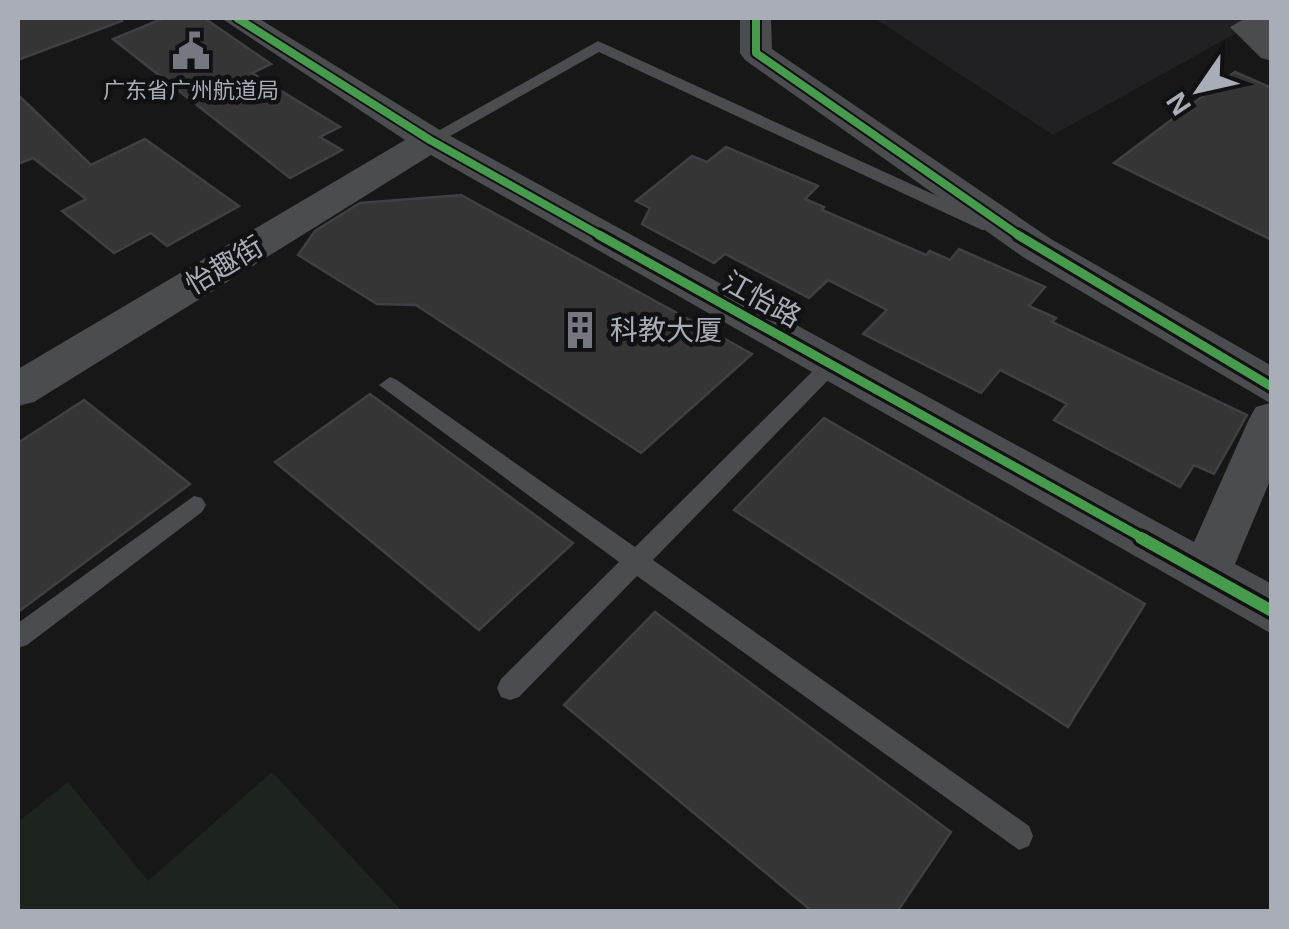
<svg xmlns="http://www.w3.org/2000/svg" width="1289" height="929" font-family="Helvetica,'Noto Sans SC',sans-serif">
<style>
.built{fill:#212123}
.green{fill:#1d241e}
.building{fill:#353536;stroke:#3f4043;stroke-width:2.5}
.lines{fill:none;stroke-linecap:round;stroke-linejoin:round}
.service{fill:#4b4c50;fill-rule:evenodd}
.minor{fill:#4b4c50;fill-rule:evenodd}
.cycleway-far2-casing{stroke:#111113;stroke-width:12}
.cycleway-far1-casing{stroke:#111113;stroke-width:15}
.cycleway-casing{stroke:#111113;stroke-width:19}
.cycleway-far2{stroke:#469c4c;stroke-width:8}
.cycleway-far1{stroke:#469c4c;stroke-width:9}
.cycleway{stroke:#469c4c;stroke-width:12}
.labels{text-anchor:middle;stroke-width:9;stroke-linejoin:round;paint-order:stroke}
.far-poi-label{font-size:22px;fill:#a8adb8;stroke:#111113}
.street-label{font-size:28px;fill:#a8adb8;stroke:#111113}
.poi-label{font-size:28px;fill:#a8adb8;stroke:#111113;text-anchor:start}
</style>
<rect width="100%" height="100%" fill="#171717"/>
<path class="built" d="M874 18H1263L1053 135Z"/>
<path class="green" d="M272 772 402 911H18V822L68 782 148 881Z"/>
<path class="building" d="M18 18H122V21L18 60Z
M164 18H204L271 64 252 73 340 127 320 137 342 150 290 178 113 39Z
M1235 72 1272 88V240L1114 163Z
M18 95 91 165 145 139 239 206 167 246 151 233 114 253 62 211 86 199 33 158 18 164Z
M726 147 818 186 805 199 824 207 822 210 926 255 930 251 950 260 959 249 1045 287 1029 306 1056 318 1052 322 1247 415 1214 474 1194 465 1180 487 1054 420 1067 404 1000 370 981 393 863 334 887 310 828 280 809 298 725 254 714 263 642 224 650 208 636 201 692 156 707 162Z
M461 195 752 354 641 453 416 305 377 304 298 255 315 231 360 203Z
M370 394 573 543 479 630 275 462Z
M84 400 190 484 18 612V443Z
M824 418 1145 604 1068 727 734 510Z
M655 612 951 832 897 912H813L564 705Z"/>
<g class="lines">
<path class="service" d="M598 41 994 222 997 226 994 230H982L599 52 436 144H424L422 140Z
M832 357 839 359 842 364 839 369 653 560 1029 826 1033 836 1029 846 1019 850 637 576 519 697 510 700 501 697 497 688 501 679 619 562 379 385 390 377 397 380 635 547 825 359Z
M194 496 202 498 206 505 202 512 27 645 18 648V623Z"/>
<path class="minor" d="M221 18H258L443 132 1194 542 1249 419 1256 407 1270 403 1023 257 745 60 740 53V18H771L772 49 1051 239 1272 366V476L1235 564 1272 584V634L431 155 34 402 18 406V369L405 140Z
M1246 18H1272V61L1261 58 1230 27Z"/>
<g class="cycleway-far2-casing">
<path id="cycleway-far2" d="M237 18 430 140 603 237
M756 18V53L1021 237"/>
</g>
<g class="cycleway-far1-casing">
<path id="cycleway-far1" d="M599 235 1146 540
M1018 235 1272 387"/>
</g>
<g class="cycleway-casing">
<path id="cycleway" d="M1141 538 1272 611"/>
</g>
<use href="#cycleway-far2" class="cycleway-far2"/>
<use href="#cycleway-far1" class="cycleway-far1"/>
<use href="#cycleway" class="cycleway"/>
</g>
<defs>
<g id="civic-bare" transform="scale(3)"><path d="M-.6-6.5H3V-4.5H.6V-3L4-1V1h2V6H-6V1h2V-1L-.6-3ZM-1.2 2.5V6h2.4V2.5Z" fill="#757880" stroke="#111113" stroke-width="2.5" paint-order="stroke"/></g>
<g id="building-bare" transform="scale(3)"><path d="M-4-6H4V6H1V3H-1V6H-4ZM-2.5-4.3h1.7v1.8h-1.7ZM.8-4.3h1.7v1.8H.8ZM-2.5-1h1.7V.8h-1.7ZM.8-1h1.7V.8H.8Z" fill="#757880" stroke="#111113" stroke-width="2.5" paint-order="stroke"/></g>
</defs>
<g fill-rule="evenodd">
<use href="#civic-bare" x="191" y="51"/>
<use href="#building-bare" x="580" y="330"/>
</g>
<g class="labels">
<g class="far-poi-label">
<text x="191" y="98">广东省广州航道局</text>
</g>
<g class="street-label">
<text transform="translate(224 265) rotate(-31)" y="10">怡趣街</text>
<text transform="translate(762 299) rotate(29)" y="10">江怡路</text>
</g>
<g class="poi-label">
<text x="610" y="340">科教大厦</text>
</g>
</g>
<rect width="1289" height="929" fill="none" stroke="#a8adb8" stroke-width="40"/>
<g transform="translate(1199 90) rotate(236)" stroke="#111113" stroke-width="8" paint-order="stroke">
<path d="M0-8L18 38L0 25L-18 38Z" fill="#a8adb8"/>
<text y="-15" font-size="28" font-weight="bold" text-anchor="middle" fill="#a8adb8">N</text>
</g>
</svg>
